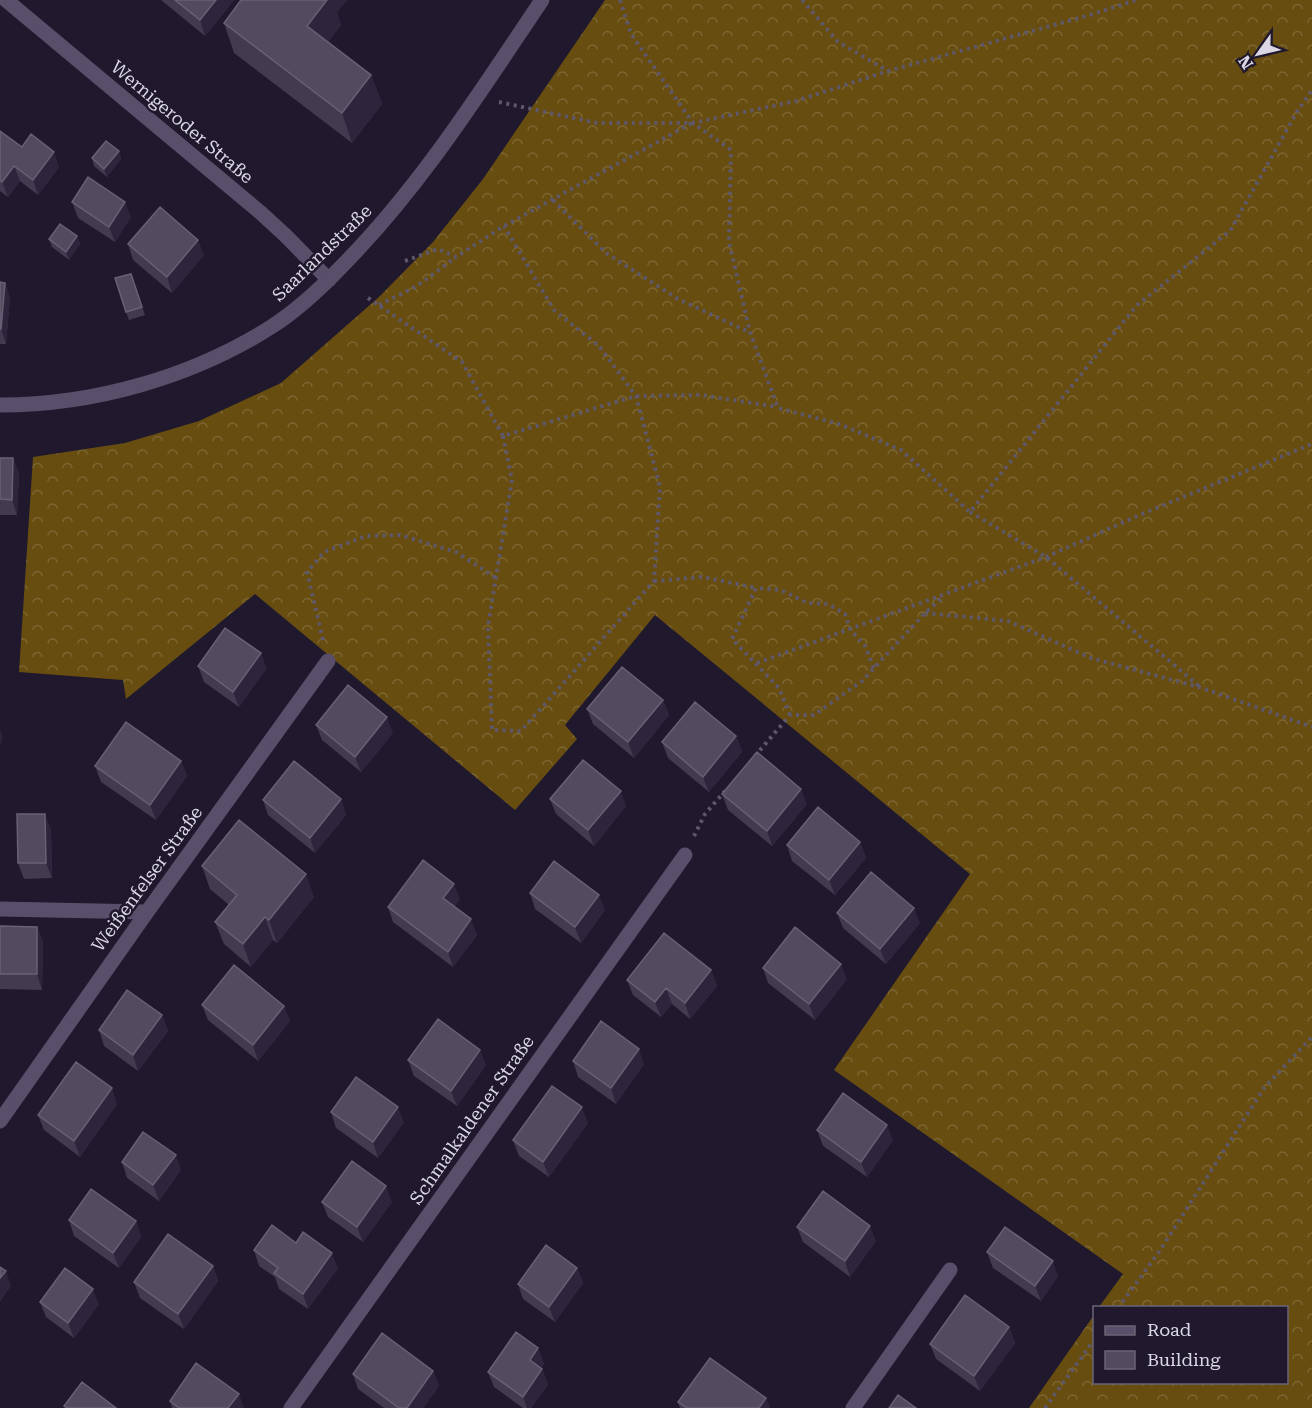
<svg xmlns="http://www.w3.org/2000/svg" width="1312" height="1408" font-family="'Roboto Serif',serif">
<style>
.forest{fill:url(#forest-crowns)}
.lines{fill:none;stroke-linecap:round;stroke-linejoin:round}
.path{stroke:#5f586b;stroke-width:4;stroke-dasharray:3 4.5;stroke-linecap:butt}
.minor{stroke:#594f6a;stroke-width:15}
.tertiary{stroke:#594f6a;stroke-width:15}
.wall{fill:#423a4f}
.shaded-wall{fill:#2d253b}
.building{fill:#524b5f;stroke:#686174;stroke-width:1.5}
.labels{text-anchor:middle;stroke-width:5;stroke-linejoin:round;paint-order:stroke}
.street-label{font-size:18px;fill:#dcd7e5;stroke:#20182d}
</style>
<defs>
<pattern id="forest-crowns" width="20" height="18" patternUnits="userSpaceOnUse" patternTransform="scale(1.5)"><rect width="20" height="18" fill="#674d10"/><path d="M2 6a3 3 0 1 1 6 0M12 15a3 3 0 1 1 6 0" fill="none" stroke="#7c6633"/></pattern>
</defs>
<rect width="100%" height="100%" fill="#20182d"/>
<path class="forest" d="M605 0H1312V1408H1029L1094 1315V1382H1286V1308L1099 1307 1123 1274 834 1070 970 874 655 615 565 725 577 739 515 810 255 594 126 699 123 680 19 672 33 457 125 443 199 421 281 383 379 297 433 242 483 179Z"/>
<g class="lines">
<path class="path" d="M620 0 631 34 693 123 731 150 729 242 750 332 778 408 839 424 901 450 970 512 1137 305 1230 231 1298 110 1312 90
M802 0 838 42 888 71 1090 15 1136 0
M499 102 597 123H693L796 101 888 71
M553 200 606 253 678 299 749 332
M405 261 438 249 456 257 504 226 692 123
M368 298 462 362 503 436 636 396 701 395 778 407
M379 305 417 286 456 257
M503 436 512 480 488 626 492 730 521 731 654 581 660 487 636 396 599 346 554 310 504 226
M970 512 1046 557 1199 686
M654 581 703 577 756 588
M925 613 1008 621 1091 658 1202 688 1312 727
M323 640 307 572 324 552 366 536 400 535 456 552 496 578
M757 663 1046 557 1142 514 1312 444
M790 715 779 688 732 639 756 588 781 590 807 603 828 604 845 614 850 629 865 646 874 669
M755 756 790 715H814L862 681 925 613 943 597
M694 836 705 814 725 791
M1118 1308 1159 1252 1264 1088 1312 1037
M1045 1408 1094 1340"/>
<path class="minor" d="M6 0 261 213 286 236 329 280
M0 909 147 912
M0 1121 147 912 328 661
M291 1408 685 855
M853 1408 950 1270"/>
<path class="tertiary" d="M0 405C94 405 192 377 271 327 298 310 322 287 343 265 421 186 480 92 542 0"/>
</g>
<path class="wall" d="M161 0H234L205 36Z
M337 13 341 25 328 42 371 75 382 104 352 143 234 53 224 23Z
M0 131 22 147 59 167 38 195 20 181 8 197 0 191Z
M119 151 121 159 107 177 94 166 92 158Z
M72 202 131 217 115 242 78 218Z
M77 236 80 244 69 260 52 247 49 239Z
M128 244 204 255 172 293 133 260Z
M131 274 145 315 129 320 126 312Z
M0 282 5 283 10 298 6 344H0Z
M0 458H13L19 474 17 515H0Z
M261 653 266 669 239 707 204 682 198 666Z
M663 700 669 715 634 758 593 724 587 709Z
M316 725 393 733 361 772 322 740Z
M736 736 742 752 709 792 668 758 662 742Z
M181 761 187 776 156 820 101 782 95 766Z
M722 794 807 804 772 846 728 810Z
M341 799 346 815 315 853 268 815 263 800Z
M550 799 626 806 594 846 556 814Z
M51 829 52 878 24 879 18 863Z
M860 842 866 858 835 895 792 861 787 845Z
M202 866 314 897 277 943 273 940 251 967 224 944 215 922 229 905 210 889Z
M530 893 605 910 581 943 535 909Z
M460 899 454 907 477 935 453 967 393 922 388 907Z
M837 913 920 923 886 964 843 928Z
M0 926 37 927 43 942 42 990 0 989Z
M763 968 847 979 815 1020 768 983Z
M711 970 717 986 690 1019 672 1004 661 1017 633 995 627 980Z
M202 1005 284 1006 290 1021 258 1061 208 1020Z
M162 1015 168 1031 138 1071 104 1046 99 1030Z
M408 1060 486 1065 457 1106 414 1076Z
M573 1061 644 1064 616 1104 578 1077Z
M117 1104 80 1157 44 1130 38 1115Z
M331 1112 404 1122 378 1158 336 1128Z
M588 1123 549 1177 519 1156 513 1140Z
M817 1130 893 1140 867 1177 823 1146Z
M122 1162 181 1170 159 1201 127 1178Z
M322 1202H392L363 1242 328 1217Z
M69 1220 136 1221 141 1237 119 1268 74 1236Z
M797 1227 876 1241 850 1277 803 1242Z
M296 1243 338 1268 308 1309 279 1289 275 1277 259 1266 254 1250Z
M987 1252 1058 1276 1041 1301 993 1268Z
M213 1266 218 1281 184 1329 140 1298 134 1282Z
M577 1268 583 1283 555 1322 523 1299 518 1284Z
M40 1302 99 1304 74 1338 46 1317Z
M1009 1327 1015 1343 980 1391 936 1359 930 1344Z
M538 1348 544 1364 541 1368 542 1369 548 1385 531 1408H523L494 1387 488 1372Z
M433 1371 439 1386 423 1408H384L358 1389 353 1374Z
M766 1398 770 1408H680L678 1402Z
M170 1401 244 1408H172Z"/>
<path class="shaded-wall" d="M216 0H234L205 36 200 20Z
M326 0H347L337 13 341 25 318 56 307 26Z
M371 75 382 104 352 143 342 113Z
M119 151 121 159 107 177 104 169Z
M54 152 59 167 38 195 33 180Z
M14 166 20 181 8 197 2 182Z
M125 202 131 217 115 242 109 227Z
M77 236 80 244 69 260 66 252Z
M198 240 204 255 172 293 167 277Z
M5 283 10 298 6 344 1 329Z
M13 458 19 474 17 515 12 500Z
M261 653 266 669 239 707 233 692Z
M663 700 669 715 634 758 628 742Z
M387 717 393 733 361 772 355 757Z
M0 730 3 738 0 745Z
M736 736 742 752 709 792 703 777Z
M181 761 187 776 156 820 150 805Z
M801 789 807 804 772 846 767 831Z
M621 791 626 806 594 846 588 830Z
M341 799 346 815 315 853 310 838Z
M45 814 51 829 52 878 46 863Z
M860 842 866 858 835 895 829 880Z
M306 874 314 897 277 943 269 920Z
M454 884 460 899 449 914 443 898Z
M599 895 605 910 581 943 575 927Z
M914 908 920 923 886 964 880 949Z
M265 917 273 940 251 967 243 944Z
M471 919 477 935 453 967 448 952Z
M37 927 43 942 42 990 37 974Z
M841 964 847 979 815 1020 809 1004Z
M711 970 717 986 690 1019 685 1003Z
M666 988 672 1004 661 1017 655 1002Z
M284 1006 290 1021 258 1061 253 1045Z
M162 1015 168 1031 138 1071 133 1055Z
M639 1049 644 1064 616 1104 611 1088Z
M480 1050 486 1065 457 1106 451 1091Z
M112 1088 117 1104 80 1157 74 1141Z
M398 1107 404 1122 378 1158 373 1142Z
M582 1107 588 1123 549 1177 543 1162Z
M887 1125 893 1140 867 1177 861 1162Z
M176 1155 181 1170 159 1201 153 1185Z
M386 1186 392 1202 363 1242 357 1227Z
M136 1221 141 1237 119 1268 113 1253Z
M870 1226 876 1241 850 1277 845 1261Z
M332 1253 338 1268 308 1309 303 1294Z
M1053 1261 1058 1276 1041 1301 1035 1286Z
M213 1266 218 1281 184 1329 178 1314Z
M577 1268 583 1283 555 1322 549 1307Z
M6 1271 11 1286 0 1302V1278Z
M93 1289 99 1304 74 1338 68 1323Z
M1009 1327 1015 1343 980 1391 974 1376Z
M538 1348 544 1364 536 1376 530 1360Z
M542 1369 548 1385 531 1408H527L523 1397Z
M433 1371 439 1386 423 1408H407Z
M239 1394 244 1408H228Z
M766 1398 770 1408H759Z"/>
<path class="building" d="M175 0H216L200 20Z
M241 0H327L307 26 371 75 342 113 224 23Z
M0 131 22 147 31 134 54 152 33 180 14 166 2 182 0 180Z
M106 141 119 151 104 169 92 158Z
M88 177 125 202 109 227 72 202Z
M160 207 198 240 167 277 128 244Z
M60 224 77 236 66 252 49 239Z
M131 274 142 307 126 312 115 278Z
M0 282 5 283 1 329H0Z
M0 458H13L12 500 0 499Z
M225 628 261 653 233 692 198 666Z
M622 667 663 700 628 742 587 709Z
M348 685 387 717 355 757 316 725Z
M695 702 736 736 703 777 662 742Z
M126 722 181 761 150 805 95 766Z
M757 752 801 789 767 831 722 794Z
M583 760 621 791 588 830 550 799Z
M294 761 341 799 310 838 263 800Z
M818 807 860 842 829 880 787 845Z
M17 814H45L46 863H18Z
M239 820 306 874 269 920 265 917 243 944 215 922 237 895 202 866Z
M423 860 454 884 443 898 471 919 448 952 388 907Z
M554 861 599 895 575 927 530 893Z
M871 872 914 908 880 949 837 913Z
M0 926 37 927V974H0Z
M795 927 841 964 809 1004 763 968Z
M664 933 711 970 685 1003 666 988 655 1002 627 980Z
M234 965 284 1006 253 1045 202 1005Z
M127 990 162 1015 133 1055 99 1030Z
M438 1019 480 1050 451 1091 408 1060Z
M601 1021 639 1049 611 1088 573 1061Z
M76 1062 112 1088 74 1141 38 1115Z
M356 1077 398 1107 373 1142 331 1112Z
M552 1086 582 1107 543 1162 513 1140Z
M843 1093 887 1125 861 1162 817 1130Z
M143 1132 176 1155 153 1185 122 1162Z
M352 1161 386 1186 357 1227 322 1202Z
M91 1189 136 1221 113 1253 69 1220Z
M823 1191 870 1226 845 1261 797 1227Z
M272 1225 296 1243 303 1232 332 1253 303 1294 274 1273 278 1268 254 1250Z
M1005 1227 1053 1261 1035 1286 987 1252Z
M168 1234 213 1266 178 1314 134 1282Z
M546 1245 577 1268 549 1307 518 1284Z
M0 1267 6 1271 0 1278Z
M65 1268 93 1289 68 1323 40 1302Z
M965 1295 1009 1327 974 1376 930 1344Z
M516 1332 538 1348 530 1360 542 1369 523 1397 488 1372Z
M382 1333 433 1371 407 1408H399L353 1374Z
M710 1358 766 1398 759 1408H687L678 1402Z
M196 1363 239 1394 228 1408H179L170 1401Z
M82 1382 116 1408H67L64 1406Z
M898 1395 916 1408H889Z"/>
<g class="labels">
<g class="street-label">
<text transform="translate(182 122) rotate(40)" y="6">Wernigeroder Straße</text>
<text transform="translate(322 253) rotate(-44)" y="6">Saarlandstraße</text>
<text transform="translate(147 879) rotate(-54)" y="6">Weißenfelser Straße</text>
<text transform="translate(472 1120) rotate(-55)" y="6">Schmalkaldener Straße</text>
</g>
</g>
<rect x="1093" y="1306" width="195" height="78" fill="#20182d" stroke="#6b6477" stroke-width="1.5"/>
<rect x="1105" y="1326" width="30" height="9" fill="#594f6a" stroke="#6b6477" stroke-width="1.5"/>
<text x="1147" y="1336" font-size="18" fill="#dcd7e5">Road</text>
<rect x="1105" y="1351" width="30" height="18" fill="#524b5f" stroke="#6b6477" stroke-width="1.5"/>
<text x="1147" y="1366" font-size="18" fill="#dcd7e5">Building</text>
<g transform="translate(1258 54) rotate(236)" stroke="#20182d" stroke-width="4.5" paint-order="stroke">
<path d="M0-4.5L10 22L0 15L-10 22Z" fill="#dcd7e5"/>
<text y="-9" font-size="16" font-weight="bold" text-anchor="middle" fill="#dcd7e5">N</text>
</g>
</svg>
